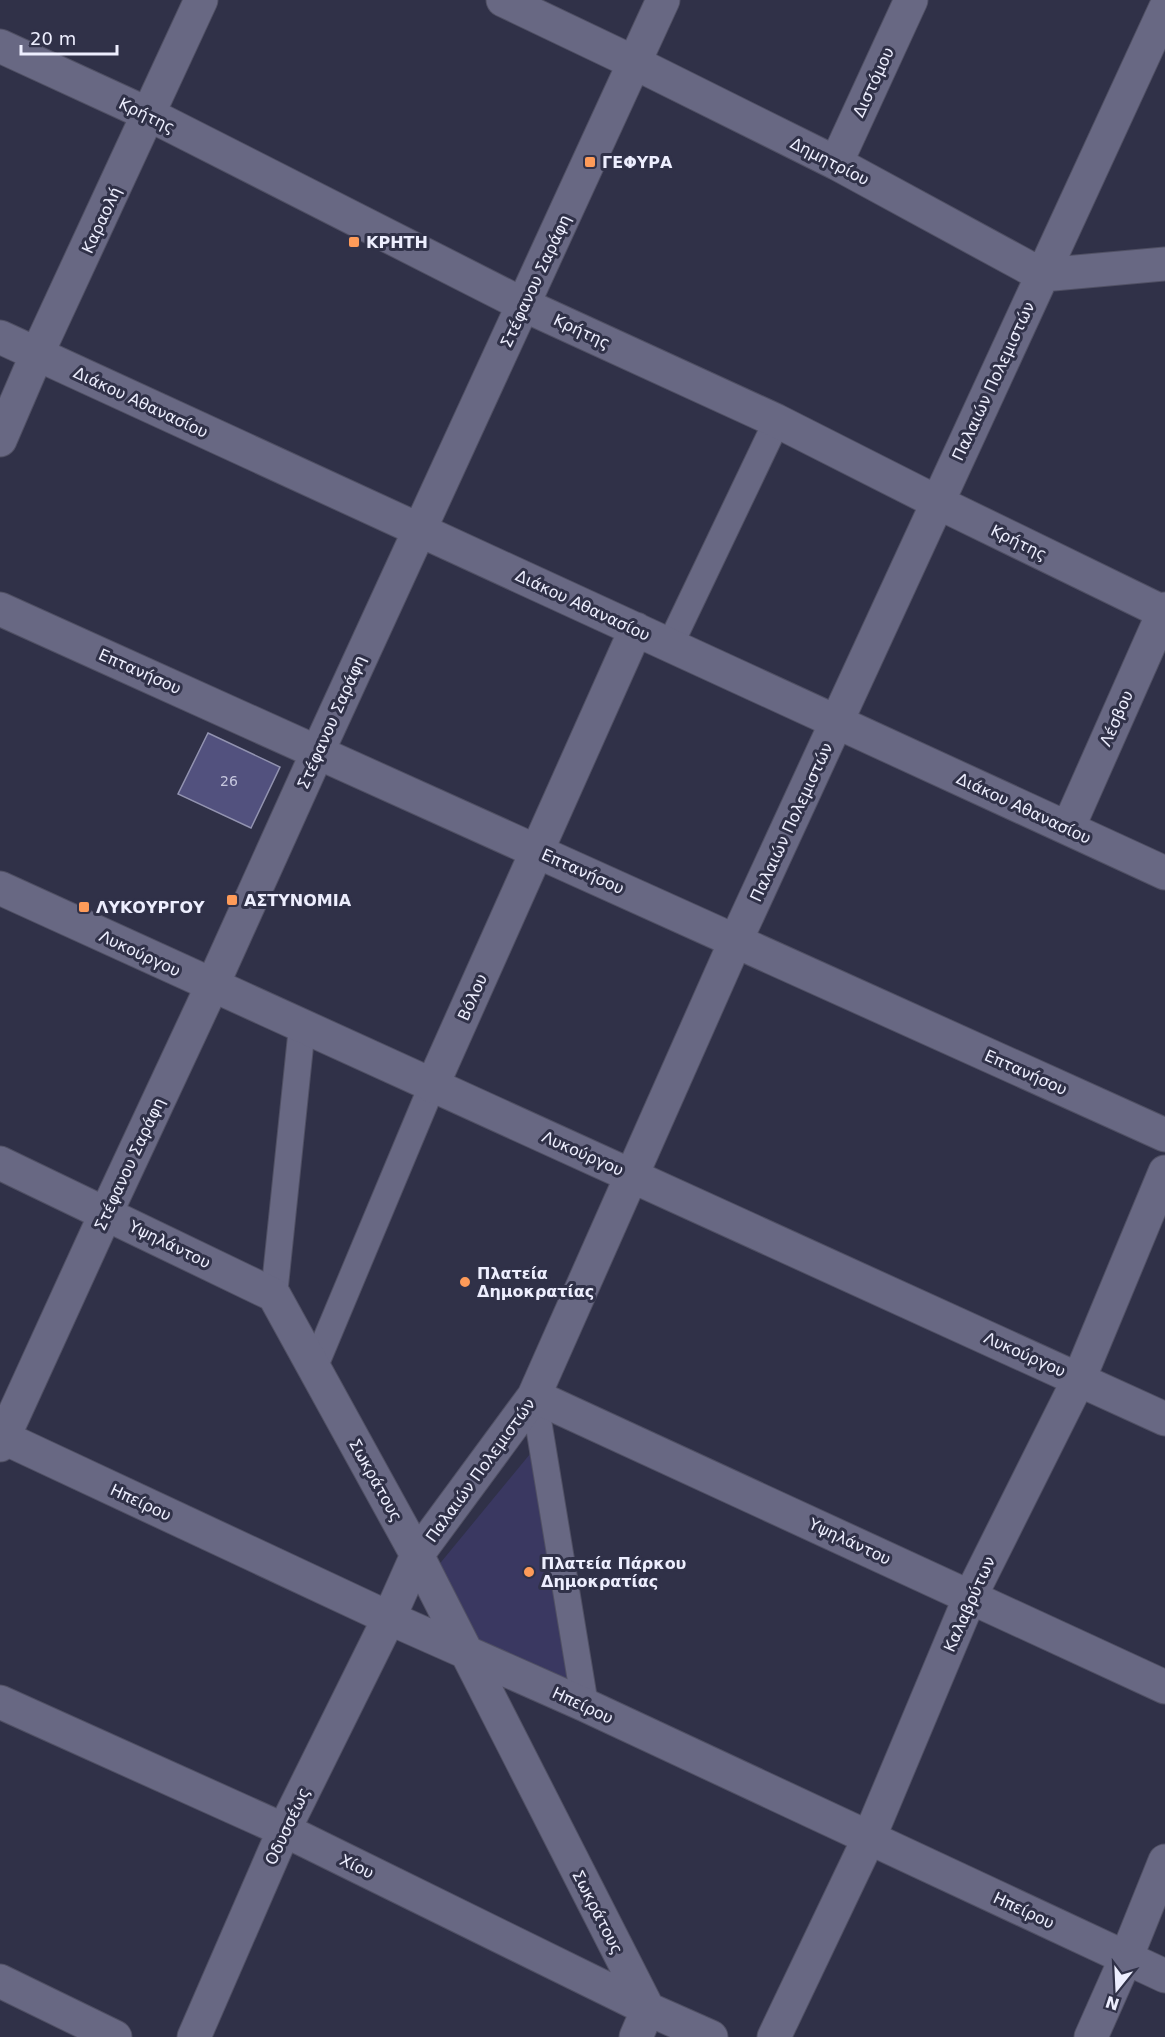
<svg xmlns="http://www.w3.org/2000/svg" width="1165" height="2037" font-family="'DejaVu Sans',sans-serif">
<style>
.green{fill:#3a3861}
.building{fill:#52517e;stroke:#9293b0;stroke-width:1.5}
.lines{fill:none;stroke-linecap:round;stroke-linejoin:round}
.pedestrian-casing{stroke:#505064;stroke-width:28}
.minor-casing{stroke:#505064;stroke-width:35}
.pedestrian{stroke:#686883;stroke-width:26}
.minor{stroke:#686883;stroke-width:33}
.poi-dot{fill:#fe9b59;stroke:#303148;stroke-width:2}
.labels{text-anchor:middle;stroke-width:6;stroke-linejoin:round;paint-order:stroke}
.number-label{font-size:14px;fill:#c6c7de}
.street-label{font-size:16px;fill:#edeefe;stroke:#303148}
.poi-label{font-size:16px;font-weight:bold;fill:#edeefe;stroke:#303148;text-anchor:start}
</style>
<rect width="100%" height="100%" fill="#303148"/>
<path class="green" d="M530 1454 571 1688 469 1634 437 1567Z"/>
<path class="building" d="M208 733 280 767 251 828 178 794Z"/>
<g class="lines">
<g class="pedestrian-casing">
<path id="pedestrian" d="M670 645 777 421
M274 1295 302 1027
M314 1368 432 1086
M534 1396 585 1705"/>
</g>
<g class="minor-casing">
<path id="minor" d="M503 0 635 63 836 163 1042 275 1165 264
M0 46 150 115 524 305 777 421 937 502 1165 613
M836 163 911 0
M0 337 1165 873
M0 440 37 354 201 0
M0 609 1165 1135
M1068 828 1165 609
M0 888 1165 1419
M432 1086 636 629
M0 1163 274 1295 417 1555 648 2009
M534 1396 1165 1687
M0 1436 389 1618 585 1705 1165 1976
M0 1445 106 1213 212 986 318 751 663 0
M0 1702 284 1830 648 2009 711 2037
M0 1981 115 2037
M194 2037 284 1830 389 1618 417 1555 534 1396 736 940 1165 9
M636 2037 648 2009
M774 2037 869 1838 970 1597 1079 1379 1165 1172
M1091 2037 1126 1958 1165 1861"/>
</g>
<use href="#pedestrian" class="pedestrian"/>
<use href="#minor" class="minor"/>
</g>
<g class="poi-dot">
<rect x="584" y="156" width="12" height="12" rx="3"/>
<rect x="348" y="236" width="12" height="12" rx="3"/>
<rect x="226" y="894" width="12" height="12" rx="3"/>
<rect x="78" y="901" width="12" height="12" rx="3"/>
<circle cx="465" cy="1282" r="6"/>
<circle cx="529" cy="1572" r="6"/>
</g>
<g class="labels">
<g class="number-label">
<text x="229" y="786">26</text>
</g>
<g class="street-label">
<text transform="translate(873 82) rotate(-65)" y="6">Διστόμου</text>
<text transform="translate(147 115) rotate(26)" y="6">Κρήτης</text>
<text transform="translate(830 161) rotate(27)" y="6">Δημητρίου</text>
<text transform="translate(101 220) rotate(-65)" y="6">Καραολή</text>
<text transform="translate(535 281) rotate(-65)" y="6">Στέφανου Σαράφη</text>
<text transform="translate(582 331) rotate(25)" y="6">Κρήτης</text>
<text transform="translate(993 381) rotate(-65)" y="6">Παλαιών Πολεμιστών</text>
<text transform="translate(141 402) rotate(25)" y="6">Διάκου Αθανασίου</text>
<text transform="translate(1019 542) rotate(26)" y="6">Κρήτης</text>
<text transform="translate(583 605) rotate(25)" y="6">Διάκου Αθανασίου</text>
<text transform="translate(140 671) rotate(24)" y="6">Επτανήσου</text>
<text transform="translate(1116 718) rotate(-66)" y="6">Λέσβου</text>
<text transform="translate(331 722) rotate(-66)" y="6">Στέφανου Σαράφη</text>
<text transform="translate(1024 808) rotate(25)" y="6">Διάκου Αθανασίου</text>
<text transform="translate(791 822) rotate(-65)" y="6">Παλαιών Πολεμιστών</text>
<text transform="translate(583 871) rotate(24)" y="6">Επτανήσου</text>
<text transform="translate(140 953) rotate(25)" y="6">Λυκούργου</text>
<text transform="translate(472 997) rotate(-66)" y="6">Βόλου</text>
<text transform="translate(1026 1072) rotate(24)" y="6">Επτανήσου</text>
<text transform="translate(583 1153) rotate(24)" y="6">Λυκούργου</text>
<text transform="translate(129 1164) rotate(-65)" y="6">Στέφανου Σαράφη</text>
<text transform="translate(170 1244) rotate(26)" y="6">Υψηλάντου</text>
<text transform="translate(1025 1354) rotate(24)" y="6">Λυκούργου</text>
<text transform="translate(480 1470) rotate(-54)" y="6">Παλαιών Πολεμιστών</text>
<text transform="translate(376 1480) rotate(61)" y="6">Σωκράτους</text>
<text transform="translate(141 1502) rotate(25)" y="6">Ηπείρου</text>
<text transform="translate(850 1541) rotate(25)" y="6">Υψηλάντου</text>
<text transform="translate(969 1604) rotate(-66)" y="6">Καλαβρύτων</text>
<text transform="translate(583 1705) rotate(25)" y="6">Ηπείρου</text>
<text transform="translate(287 1826) rotate(-65)" y="6">Οδυσσέως</text>
<text transform="translate(357 1866) rotate(26)" y="6">Χίου</text>
<text transform="translate(1024 1910) rotate(25)" y="6">Ηπείρου</text>
<text transform="translate(598 1912) rotate(63)" y="6">Σωκράτους</text>
</g>
<g class="poi-label">
<text x="602" y="168">ΓΕΦΥΡΑ</text>
<text x="366" y="248">ΚΡΗΤΗ</text>
<text x="244" y="906">ΑΣΤΥΝΟΜΙΑ</text>
<text x="96" y="913">ΛΥΚΟΥΡΓΟΥ</text>
<text x="477" y="1279">Πλατεία<tspan x="477" dy="18">Δημοκρατίας</tspan></text>
<text x="541" y="1569">Πλατεία Πάρκου<tspan x="541" dy="18">Δημοκρατίας</tspan></text>
</g>
</g>
<g transform="translate(1117 1989) rotate(198)" stroke="#303148" stroke-width="4.5" paint-order="stroke">
<path d="M0-4.5L10 22L0 15L-10 22Z" fill="#edeefe"/>
<text y="-9" font-size="16" font-weight="bold" text-anchor="middle" fill="#edeefe">N</text>
</g>
<path d="M21 45v9h96v-9" fill="none" stroke="#edeefe" stroke-width="3"/>
<text x="30" y="45" font-size="18" fill="#edeefe" stroke="#303148" stroke-width="4.5" paint-order="stroke">20 m</text>
</svg>
